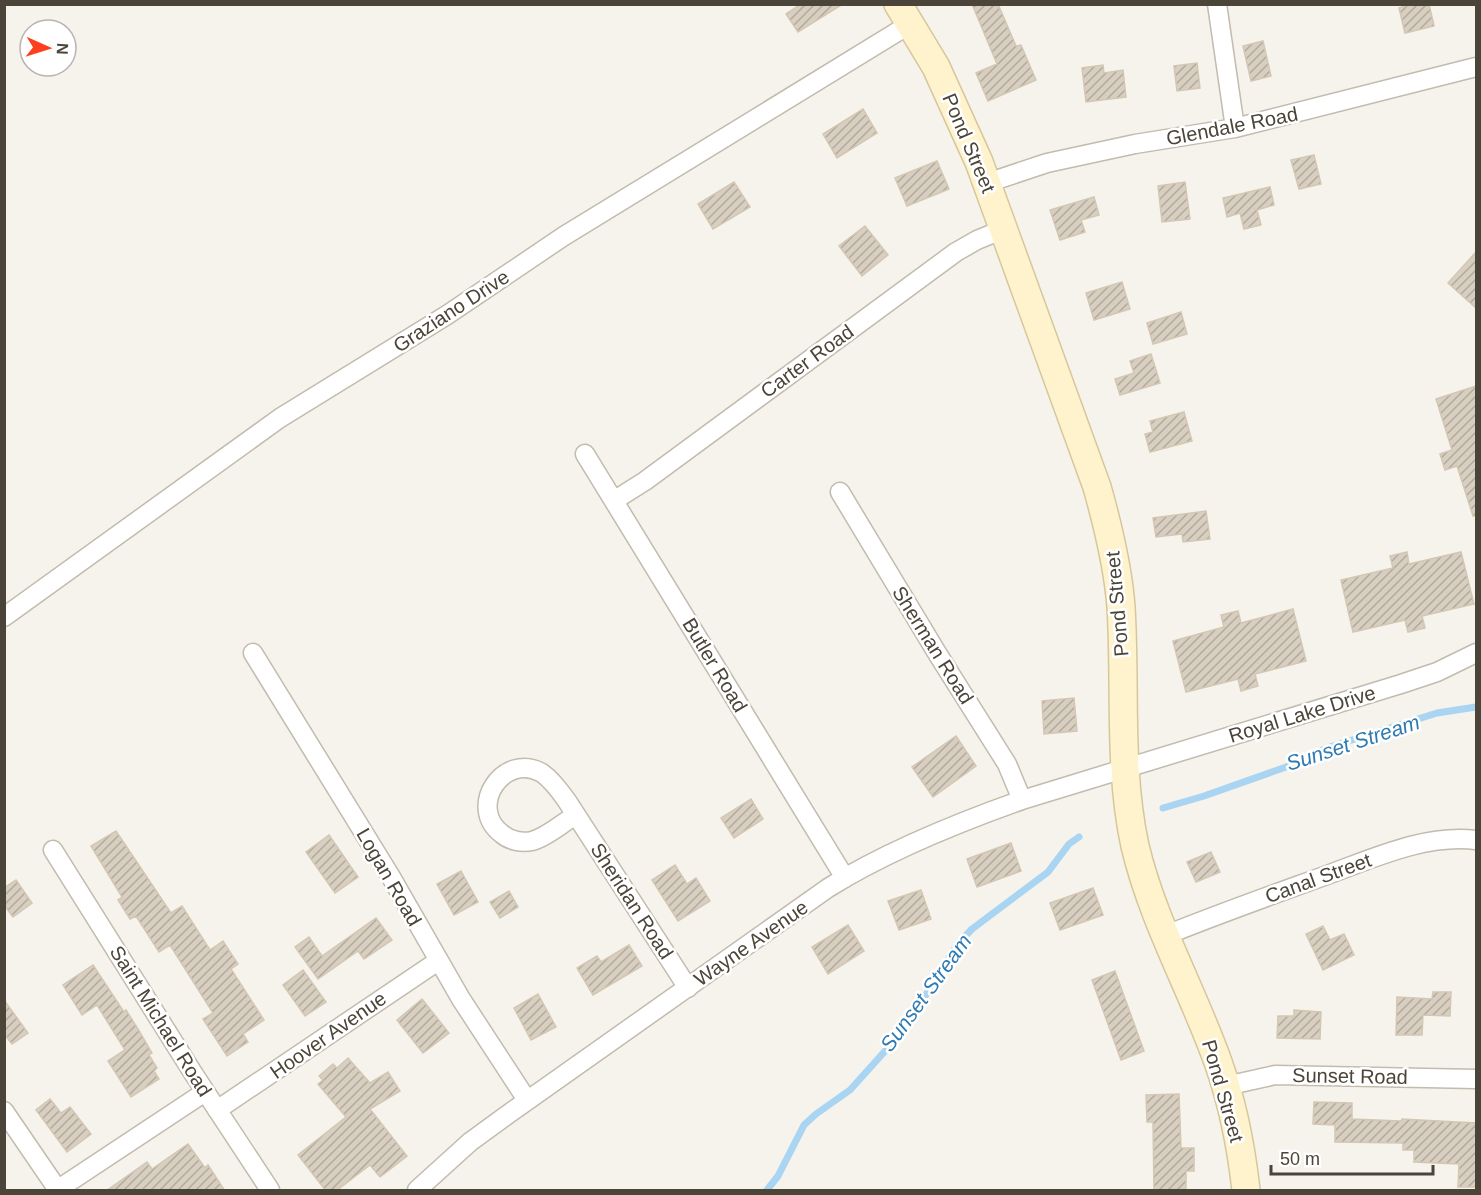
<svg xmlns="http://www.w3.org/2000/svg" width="1481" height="1195" font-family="Arial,sans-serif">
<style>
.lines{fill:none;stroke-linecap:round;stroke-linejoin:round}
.stream{stroke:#a9d4f2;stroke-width:7}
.building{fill:url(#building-hatch);stroke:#d3c7b4;stroke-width:1.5}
.street-casing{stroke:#c2bbae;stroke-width:21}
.secondary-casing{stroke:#d6c79b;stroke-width:30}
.street{stroke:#fff;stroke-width:18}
.secondary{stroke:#fff3cd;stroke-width:27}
.labels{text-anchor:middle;stroke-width:5;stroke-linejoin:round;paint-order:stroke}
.street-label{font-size:20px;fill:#4b4439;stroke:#fff}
.water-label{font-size:21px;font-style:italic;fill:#2e7ab2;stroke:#fff}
</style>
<defs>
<pattern id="building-hatch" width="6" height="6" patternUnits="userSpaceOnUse" patternTransform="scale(1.5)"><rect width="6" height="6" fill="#d8cfc1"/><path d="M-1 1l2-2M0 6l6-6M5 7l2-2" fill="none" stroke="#b1aa9e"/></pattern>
</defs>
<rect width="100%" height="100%" fill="#f6f3ec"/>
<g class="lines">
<path class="stream" d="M1163 808 1204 796 1286 767 1327 748 1402 724 1437 713 1476 707
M767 1190 778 1176 804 1125 816 1114 850 1090 904 1030 957 945 972 929 1048 872 1069 844 1079 837"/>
</g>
<path class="building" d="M801 4H843L798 32 786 14Z
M972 4H998L1016 46 1021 45 1036 80 988 101 976 73 997 64Z
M1412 4H1429L1434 26 1405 33 1399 8Z
M1263 41 1271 76 1251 81 1243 46Z
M1197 63 1200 88 1177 91 1174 66Z
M1103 65 1104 73 1123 70 1126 97 1086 102 1082 68Z
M863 109 877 133 837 158 823 134Z
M1314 155 1321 184 1299 189 1291 160Z
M937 161 949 189 907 206 895 178Z
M734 182 750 207 713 229 698 204Z
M1185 182 1190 219 1162 222 1158 186Z
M1270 187 1274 205 1257 210 1261 225 1244 229 1240 213 1227 217 1223 198Z
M1094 197 1099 215 1081 220 1085 232 1060 240 1050 210Z
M865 226 888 255 862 276 839 246Z
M1476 252V308L1448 283Z
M1122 282 1130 309 1094 320 1086 293Z
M1181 312 1187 334 1153 344 1147 323Z
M1151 354 1160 383 1120 395 1115 379 1134 373 1130 361Z
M1476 386V516H1473L1457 466 1445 470 1440 454 1452 450 1436 399Z
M1184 412 1192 441 1150 452 1145 434 1153 432 1150 421Z
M1206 511 1210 539 1183 542 1182 534 1156 537 1153 518Z
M1407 552 1409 564 1461 552 1474 604 1422 616 1425 628 1408 632 1405 620 1353 632 1341 580 1393 568 1390 556Z
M1293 609 1306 661 1255 674 1258 686 1241 691 1238 679 1186 692 1173 641 1224 627 1221 615 1238 611 1241 623Z
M1074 698 1077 731 1044 734 1042 701Z
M956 736 976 766 933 797 912 767Z
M751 799 763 819 734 838 721 818Z
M116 831 171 913 182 906 210 950 223 941 238 964 231 969 264 1020 243 1034 248 1042 227 1056 203 1019 213 1013 170 945 159 952 136 916 130 919 118 900 122 897 91 846Z
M329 835 358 877 335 893 306 852Z
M1011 843 1021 871 977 887 967 859Z
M1211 852 1220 872 1196 882 1187 862Z
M675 865 687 884 696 878 710 901 678 921 652 880Z
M461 871 478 902 454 915 437 884Z
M16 880 32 903 13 917 4 905V888Z
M1093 888 1103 915 1060 930 1050 903Z
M921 890 931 919 899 930 888 901Z
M509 891 518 907 500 918 490 902Z
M376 918 392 940 364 959 358 951 318 979 295 947 309 937 322 956Z
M848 925 864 951 828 974 812 947Z
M1323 926 1330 940 1344 934 1354 955 1323 970 1306 934Z
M629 945 642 966 593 995 577 968 597 956 601 962Z
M93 965 124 1012 126 1010 138 1029 152 1053 149 1055 157 1068 154 1071 159 1079 131 1097 108 1061 125 1050 97 1005 82 1015 63 985Z
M303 970 326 1002 305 1016 283 985Z
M1115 971 1144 1051 1121 1060 1092 980Z
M1433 992H1451L1450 1016 1423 1015 1422 1035H1396L1397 997 1432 999Z
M538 994 556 1027 531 1040 514 1008Z
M422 999 449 1033 423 1053 397 1020Z
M4 1000 28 1033 12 1044 4 1034Z
M1294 1010 1321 1012 1320 1039 1277 1038 1278 1016H1294Z
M348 1058 370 1083 388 1072 400 1091 370 1109 407 1156 380 1177 370 1165 336 1191H326L298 1155 346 1117 318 1084 323 1080 319 1076 333 1064 337 1068Z
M1179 1094 1181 1148H1194V1171H1186V1191H1154L1153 1122H1147L1146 1095Z
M50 1099 61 1113 70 1107 91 1134 67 1152 36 1110Z
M1314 1102 1352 1103V1119L1401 1121 1402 1119 1476 1123V1187H1458L1459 1164 1414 1162V1150H1403V1143L1335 1142V1125L1313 1124Z
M188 1144 205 1168 208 1165 225 1191H106L147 1162 152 1169Z"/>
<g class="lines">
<g class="street-casing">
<path id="street" d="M1217 4 1235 128
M987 183 1047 163 1135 144 1235 128 1476 67
M585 454 845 878
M840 492 937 653 1007 764 1022 800
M615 500 645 481 956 252 977 240 1004 229
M4 617 280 418 447 315 564 236 910 24
M253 653 391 877 461 999 527 1100
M576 815C562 823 547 837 532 841 522 843 510 841 502 834 466 807 504 751 542 773 552 780 560 791 567 801L688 988
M53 850 193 1073 270 1190
M1164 936C1218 914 1272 895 1327 875 1374 858 1425 834 1476 840
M1226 1086 1275 1075 1476 1079
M217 1110 438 961
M4 1111 58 1190
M57 1190 205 1092
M417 1190 470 1142 507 1115 828 888C887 851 957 823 1022 800L1401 684 1437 672 1476 653"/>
</g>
<g class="secondary-casing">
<path id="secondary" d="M898 4 936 67 979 162 1097 487C1108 526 1118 566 1121 607 1126 687 1118 768 1135 846 1153 922 1192 989 1218 1062 1233 1104 1241 1146 1246 1190"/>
</g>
<use href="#street" class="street"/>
<use href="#secondary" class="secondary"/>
</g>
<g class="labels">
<g class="street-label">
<text transform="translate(1232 126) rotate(-11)" y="7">Glendale Road</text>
<text transform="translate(969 143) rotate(67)" y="7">Pond Street</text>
<text transform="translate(451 311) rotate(-33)" y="7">Graziano Drive</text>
<text transform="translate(807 361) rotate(-36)" y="7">Carter Road</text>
<text transform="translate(1117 604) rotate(-95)" y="7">Pond Street</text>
<text transform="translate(933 645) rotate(58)" y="7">Sherman Road</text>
<text transform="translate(715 665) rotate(59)" y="7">Butler Road</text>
<text transform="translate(1302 714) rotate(-17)" y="7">Royal Lake Drive</text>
<text transform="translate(389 877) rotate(60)" y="7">Logan Road</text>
<text transform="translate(1318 878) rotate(-20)" y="7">Canal Street</text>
<text transform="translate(632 901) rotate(57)" y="7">Sheridan Road</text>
<text transform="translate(751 943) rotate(-35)" y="7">Wayne Avenue</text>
<text transform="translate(161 1021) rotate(58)" y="7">Saint Michael Road</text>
<text transform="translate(328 1035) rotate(-35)" y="7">Hoover Avenue</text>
<text transform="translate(1350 1076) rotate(1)" y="7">Sunset Road</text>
<text transform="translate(1223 1091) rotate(74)" y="7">Pond Street</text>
</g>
<g class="water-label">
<text transform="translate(1353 743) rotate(-18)" y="7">Sunset Stream</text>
<text transform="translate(926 993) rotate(-54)" y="7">Sunset Stream</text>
</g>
</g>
<rect width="1481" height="1195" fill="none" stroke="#4b4439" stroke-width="12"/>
<g transform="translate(48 48) rotate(93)"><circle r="28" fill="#ffffff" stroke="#b7b4b0" stroke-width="1.5"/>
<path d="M0-4.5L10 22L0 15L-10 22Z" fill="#fc3f1d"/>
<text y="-9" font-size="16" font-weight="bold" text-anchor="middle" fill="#4b4439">N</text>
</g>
<path d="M1271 1165v9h162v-9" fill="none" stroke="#4b4439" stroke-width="3"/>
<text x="1280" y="1165" font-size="18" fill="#4b4439" stroke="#ffffff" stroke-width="4.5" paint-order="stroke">50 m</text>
</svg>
